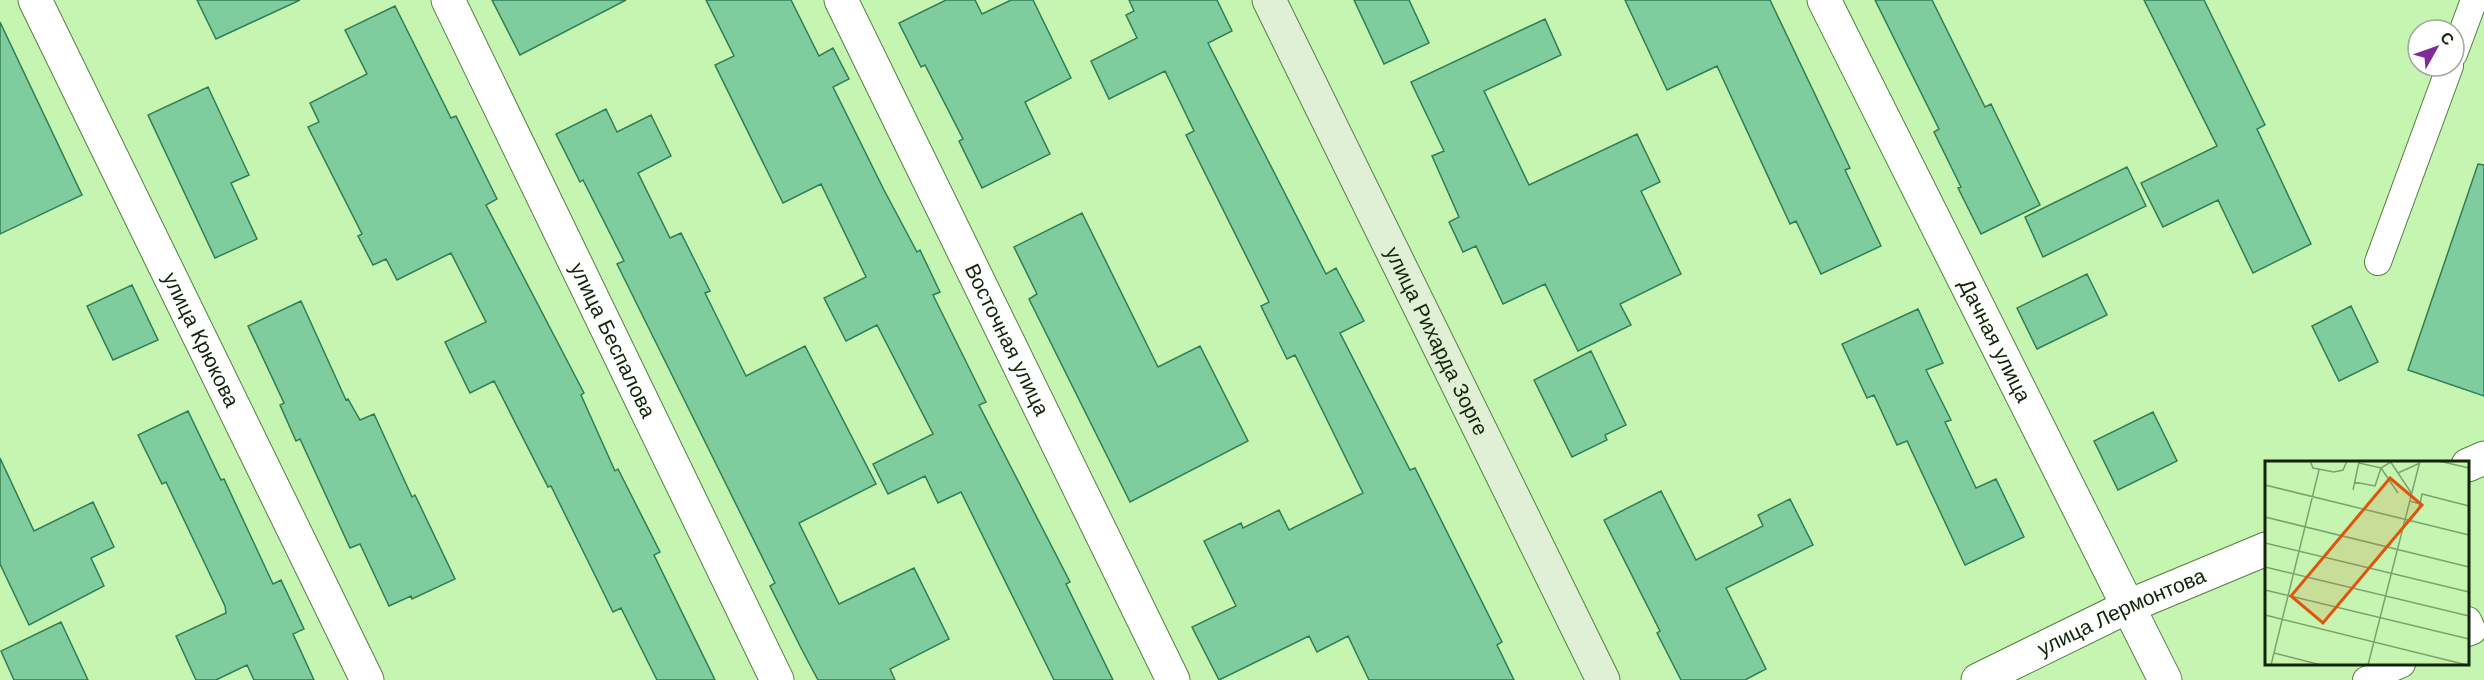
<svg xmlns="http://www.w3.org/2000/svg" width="2484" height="680" font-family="Arial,sans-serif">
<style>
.building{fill:#7fcc9e;stroke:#307e54;stroke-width:1.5}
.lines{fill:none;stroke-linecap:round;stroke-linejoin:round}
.lane-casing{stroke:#547f41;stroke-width:28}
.street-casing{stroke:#547f41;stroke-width:35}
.secondary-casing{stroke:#547f41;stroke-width:35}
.lane{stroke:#fff;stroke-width:26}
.street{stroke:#fff;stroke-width:33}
.secondary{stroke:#dff0d7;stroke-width:33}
.labels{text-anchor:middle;stroke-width:6;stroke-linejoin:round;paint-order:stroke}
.street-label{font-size:21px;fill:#13240a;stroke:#fff}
.inset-road{fill:none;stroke:#7ea16e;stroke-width:1.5}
.view{fill:#dd560c;fill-opacity:0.15;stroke:#dd560c;stroke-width:3}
.inset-edge{fill:none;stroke:#13240a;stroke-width:3}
</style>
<rect width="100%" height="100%" fill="#c5f5b1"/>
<path class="building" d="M197 0H300L216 39Z
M492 0H626L520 55Z
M706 0H791L819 56 833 48 849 79 833 87 884 190 917 252 920 250 940 292 933 295 986 402 979 405 1070 582 1066 584 1113 680H1054L961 492 938 503 925 476 888 494 873 464 933 434 877 325 846 341 824 298 866 277 821 184 783 203 715 65 734 56Z
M946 0H975L982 14 1011 0H1033L1071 78 1025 102 1050 154 982 188 959 141 963 139 925 65 921 67 899 23Z
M1129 0H1217L1232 31 1208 43 1326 274 1336 268 1364 321 1340 333 1410 470 1415 468 1502 642 1497 645 1514 680H1369L1348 636 1317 652 1309 636 1219 680 1192 627 1236 606 1204 541 1241 523 1243 528 1279 510 1289 530 1363 493 1295 355 1287 359 1261 306 1269 302 1186 135 1194 131 1165 71 1109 99 1091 61 1137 38 1126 15 1134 11Z
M1354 0H1409L1429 43 1384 64Z
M1625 0H1770L1850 168 1845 170 1881 246 1821 274 1796 221 1790 224 1717 66 1667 90Z
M1875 0H1932L1985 107 1991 104 2040 205 1981 234 1958 188 1961 187 1934 132 1939 129Z
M2144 0H2204L2265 125 2257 129 2311 244 2253 273 2218 200 2163 227 2141 183 2217 146Z
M395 6 451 118 456 116 497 199 486 205 584 393 581 395 615 471 618 469 660 552 654 555 715 680H657L621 608 613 612 551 486 548 487 494 381 470 393 445 342 486 322 451 253 397 280 386 259 373 265 358 236 362 234 308 127 319 122 310 103 367 74 345 30Z
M1545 19 1561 55 1484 91 1529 185 1637 134 1660 182 1641 191 1681 274 1620 304 1631 325 1578 351 1545 284 1503 304 1476 246 1463 252 1449 222 1459 217 1432 156 1444 151 1411 82Z
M0 22 82 195 0 234Z
M208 87 249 175 231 183 257 239 215 258 148 115Z
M606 109 617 132 651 115 671 156 638 173 670 238 681 233 710 291 705 293 746 376 805 346 876 484 799 523 839 604 914 568 949 639 890 669 895 680H818L802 650 770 586 775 583 617 264 624 261 583 180 580 182 556 134Z
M2478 164 2484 165V396L2408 370Z
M2127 167 2146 206 2043 257 2025 217Z
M1082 213 1158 367 1200 346 1248 441 1130 502 1029 299 1037 294 1014 247Z
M2087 274 2107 315 2037 349 2017 308Z
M132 285 158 340 113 360 87 306Z
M301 301 346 400 348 399 360 420 374 414 412 497 415 495 455 579 412 599 411 596 389 606 360 544 350 548 300 439 296 441 280 405 284 403 248 326Z
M2351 306 2378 362 2339 381 2312 326Z
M1918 309 1943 363 1926 370 1951 420 1945 422 1976 488 1996 479 2024 537 1965 565 1907 441 1897 445 1874 395 1867 398 1842 344Z
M1591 351 1626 425 1605 435 1607 440 1572 457 1534 380Z
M188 411 221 480 224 479 273 584 281 580 304 629 293 634 314 680H254L247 665 216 680H196L176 636 226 613 225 606 166 482 162 484 138 435Z
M2153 412 2177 461 2118 490 2094 441Z
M0 458 34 531 93 502 114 547 91 558 104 586 29 625 0 564Z
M1661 491 1696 560 1763 526 1758 515 1790 499 1813 545 1726 588 1766 669 1745 680H1681L1657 633 1660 631 1604 520Z
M61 622 88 680H14L1 651Z"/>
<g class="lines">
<g class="lane-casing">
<path id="lane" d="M2454 54 2474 0
M2378 262 2450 66
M2468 620 2473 631 2468 633
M2366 680 2402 664"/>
</g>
<g class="street-casing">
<g id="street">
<path id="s1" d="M35 0 367 680"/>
<path id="s2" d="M448 0 777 680"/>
<path id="s3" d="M841 0 1173 680"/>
<path id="s4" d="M1824 0 2165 680"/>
<path d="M2468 465 2484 458"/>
<path id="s5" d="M1978 680 2129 606 2266 549"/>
</g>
</g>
<g class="secondary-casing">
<g id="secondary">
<path id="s6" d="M1269 0 1603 680"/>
</g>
</g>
<use href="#lane" class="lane"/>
<use href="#street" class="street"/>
<use href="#secondary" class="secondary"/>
</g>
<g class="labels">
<g class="street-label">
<text dy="7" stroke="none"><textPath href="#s1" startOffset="378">улица Крюкова</textPath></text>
<text dy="7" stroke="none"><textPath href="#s2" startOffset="378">улица Беспалова</textPath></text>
<text dy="7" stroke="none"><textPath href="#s3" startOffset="378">Восточная улица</textPath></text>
<text dy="7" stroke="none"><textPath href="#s6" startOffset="380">улица Рихарда Зорге</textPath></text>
<text dy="7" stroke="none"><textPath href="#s4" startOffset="381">Дачная улица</textPath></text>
<text dy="7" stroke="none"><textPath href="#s5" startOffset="159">улица Лермонтова</textPath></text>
</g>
</g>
<g transform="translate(2265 461)">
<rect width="204" height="204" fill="#c5f5b1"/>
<path class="inset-road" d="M45 0 48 7 69 11 78 9 82 0M125 0 133 12 155 2M174 0 204 7M94 2 116 7 126 1M133 12 147 33M89 21 110 25 116 7 133 32M0 24 204 74M88 29 94 1M145 40 155 43 152 51M155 43 157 33 204 45M0 56 204 106M0 82 204 131M0 106 204 155M0 129 204 178M0 154 202 204M9 192 56 204M6 204 54 9M103 204 155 0"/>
<path class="view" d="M125 17 157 44 58 162 26 135Z"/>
<rect width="204" height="204" class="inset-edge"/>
</g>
<g transform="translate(2436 48) rotate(50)"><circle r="28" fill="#ffffff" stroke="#a1a79d" stroke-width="1.5"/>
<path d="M0-4.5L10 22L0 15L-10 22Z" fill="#7f2b9a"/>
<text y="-9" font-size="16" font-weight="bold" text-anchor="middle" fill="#13240a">С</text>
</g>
</svg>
